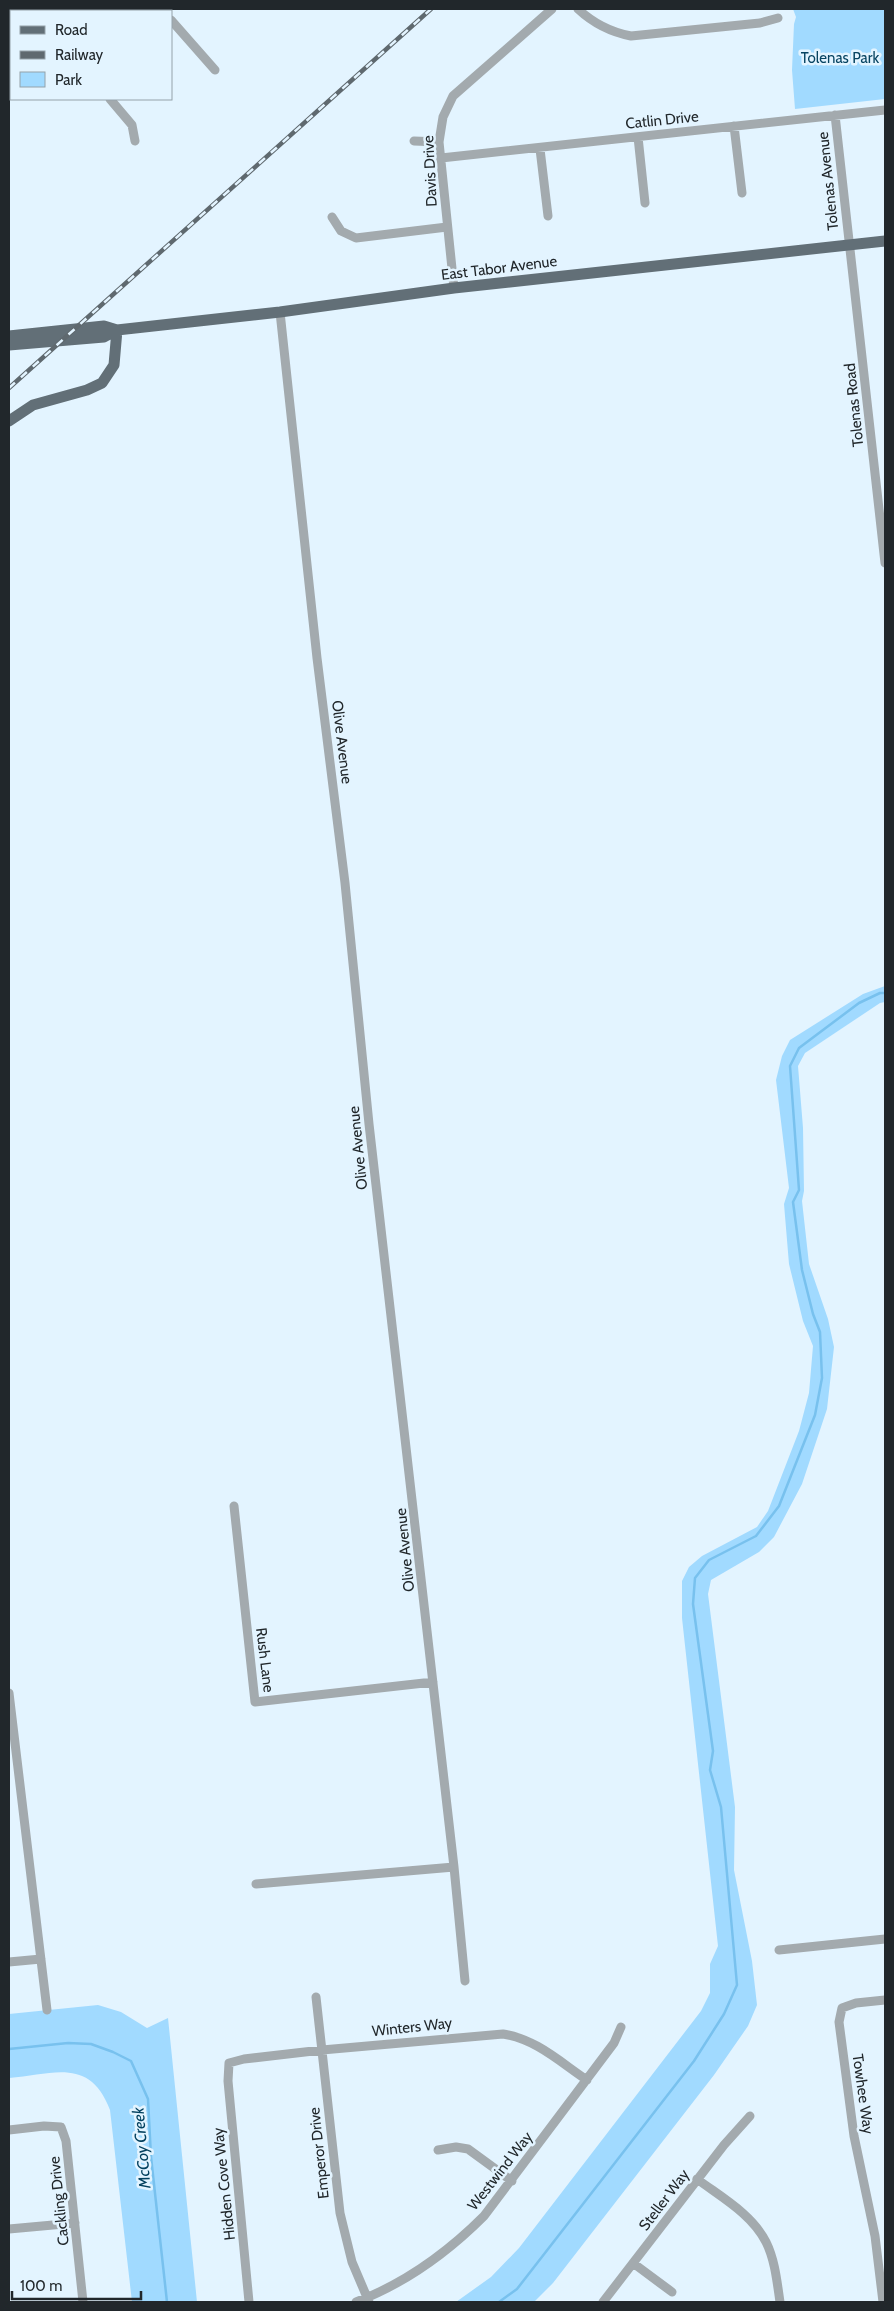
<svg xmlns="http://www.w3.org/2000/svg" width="894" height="2311" font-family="Cabin,sans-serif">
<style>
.green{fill:#a1daff}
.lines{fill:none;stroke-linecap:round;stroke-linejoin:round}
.stream{stroke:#78c1ee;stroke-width:2.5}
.minor{stroke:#a3aaae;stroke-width:9}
.major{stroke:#626f77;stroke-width:11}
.rail-casing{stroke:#5f696f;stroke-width:4.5}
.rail{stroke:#e3f4ff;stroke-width:2.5;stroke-dasharray:8;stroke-linecap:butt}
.labels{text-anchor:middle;stroke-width:5;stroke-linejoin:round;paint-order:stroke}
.park-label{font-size:15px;fill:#074462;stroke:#e3f4ff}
.street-label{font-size:15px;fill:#21272b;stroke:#e3f4ff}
.water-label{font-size:16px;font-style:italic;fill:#03415f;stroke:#e3f4ff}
</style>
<rect width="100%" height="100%" fill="#e3f4ff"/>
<path class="green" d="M793 9H885V99L795 109 792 70 794 24 796 17Z
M885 986V1002L880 1003 805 1053 798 1066 803 1128 804 1191 802 1201 809 1264 828 1319 834 1347 827 1409 802 1484 774 1537 759 1552 711 1580 708 1594 735 1807 734 1870 752 1961 757 2005 748 2026 714 2075 553 2283 534 2302H456L491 2277 519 2248 701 2011 710 1993V1964L718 1946 682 1618V1581L689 1567 702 1556 757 1527 768 1511 799 1431 809 1393 813 1346 803 1321 789 1264 784 1204 789 1188 776 1080 782 1056 790 1040 863 994Z
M98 2005 121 2012 147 2028 168 2018 197 2302H132L110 2110C90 2057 54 2074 9 2078V2014Z"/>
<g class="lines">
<path class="stream" d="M9 2049 68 2043 91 2044 113 2052 131 2061 148 2099 151 2157 167 2302
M499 2302 517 2289 694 2061 724 2014 737 1985 721 1807 710 1770 713 1751 693 1604 695 1578 709 1560 756 1536 779 1506 815 1415 822 1378 820 1332 813 1314 802 1270 793 1202 799 1190 790 1066 799 1048 859 1003 880 993H885"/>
<path class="minor" d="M39 9V11
M162 9 164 11
M578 9C593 23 610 32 631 36L760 23 778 18
M93 11 97 9
M171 20 215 70
M9 43H11
M110 99 132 125 135 141
M835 115 885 563
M734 126 742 193
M638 137 645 203
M414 141 439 142
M540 149 548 216
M441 158 885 110
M332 217 341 231 356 238 447 227
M454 288 439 142 443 117 453 96 552 9
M280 312 317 658 345 883 369 1124 454 1867 465 1981
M234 1506 255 1702 433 1682
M9 1693 47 2010
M256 1884 454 1867
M779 1950 885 1939
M9 1962 41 1959
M316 1997 340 2213 352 2262 369 2302
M9 2130 44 2126 61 2127 66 2141 83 2302
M438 2150 456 2147 468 2149 512 2181
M697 2179C721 2197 752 2214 766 2242 775 2260 777 2282 780 2302
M9 2229 75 2223
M633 2263 672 2292
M249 2302 228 2081 229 2063 244 2059 322 2050 503 2034C536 2039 560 2062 587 2080
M356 2302C406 2283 446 2254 484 2216L614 2043 621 2027
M603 2302 724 2145 750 2116
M883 2302 875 2236 854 2136 839 2022 842 2008 856 2003 885 2000"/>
<path class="major" d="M9 336 104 326 117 330
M9 345 104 337 117 330 280 312 454 288 885 241
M9 421 33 405 87 390 102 383 114 365 117 330"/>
<g class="rail-casing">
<path id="rail" d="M9 388 431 9"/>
</g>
<use href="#rail" class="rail"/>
</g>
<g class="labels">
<g class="park-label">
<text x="840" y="63">Tolenas Park</text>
</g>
<g class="street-label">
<text transform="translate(662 120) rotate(-6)" y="5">Catlin Drive</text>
<text transform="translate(430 171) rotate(-93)" y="5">Davis Drive</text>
<text transform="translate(828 181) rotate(-96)" y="5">Tolenas Avenue</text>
<text transform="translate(499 268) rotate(-7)" y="5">East Tabor Avenue</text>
<text transform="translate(854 405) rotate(-96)" y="5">Tolenas Road</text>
<text transform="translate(342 742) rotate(83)" y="5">Olive Avenue</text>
<text transform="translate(358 1148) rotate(-96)" y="5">Olive Avenue</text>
<text transform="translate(405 1550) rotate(-96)" y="5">Olive Avenue</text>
<text transform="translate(265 1660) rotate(83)" y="5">Rush Lane</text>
<text transform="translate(412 2027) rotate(-6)" y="5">Winters Way</text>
<text transform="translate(863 2094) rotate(82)" y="5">Towhee Way</text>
<text transform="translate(319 2153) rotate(-96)" y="5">Emperor Drive</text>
<text transform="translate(500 2171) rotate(-52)" y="5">Westwind Way</text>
<text transform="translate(224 2184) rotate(-96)" y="5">Hidden Cove Way</text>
<text transform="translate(664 2200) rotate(-53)" y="5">Steller Way</text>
<text transform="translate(59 2201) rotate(-96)" y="5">Cackling Drive</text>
</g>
<g class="water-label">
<text transform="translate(141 2148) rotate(-95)" y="6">McCoy Creek</text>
</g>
</g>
<rect width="894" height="2311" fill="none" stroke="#21272b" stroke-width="20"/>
<rect x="10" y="10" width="162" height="90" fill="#e3f4ff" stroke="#95a2aa"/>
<rect x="20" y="26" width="25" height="8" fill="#626f77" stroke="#95a2aa"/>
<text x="55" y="35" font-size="15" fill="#21272b">Road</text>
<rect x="20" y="51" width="25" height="8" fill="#5f696f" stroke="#95a2aa"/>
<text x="55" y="60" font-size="15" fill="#21272b">Railway</text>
<rect x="20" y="72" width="25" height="15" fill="#a1daff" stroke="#95a2aa"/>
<text x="55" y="85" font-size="15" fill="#21272b">Park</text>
<path d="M12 2291v8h129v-8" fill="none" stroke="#21272b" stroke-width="2.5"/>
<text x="20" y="2291" font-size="15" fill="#21272b" stroke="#e3f4ff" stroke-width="4" paint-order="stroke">100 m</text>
</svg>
